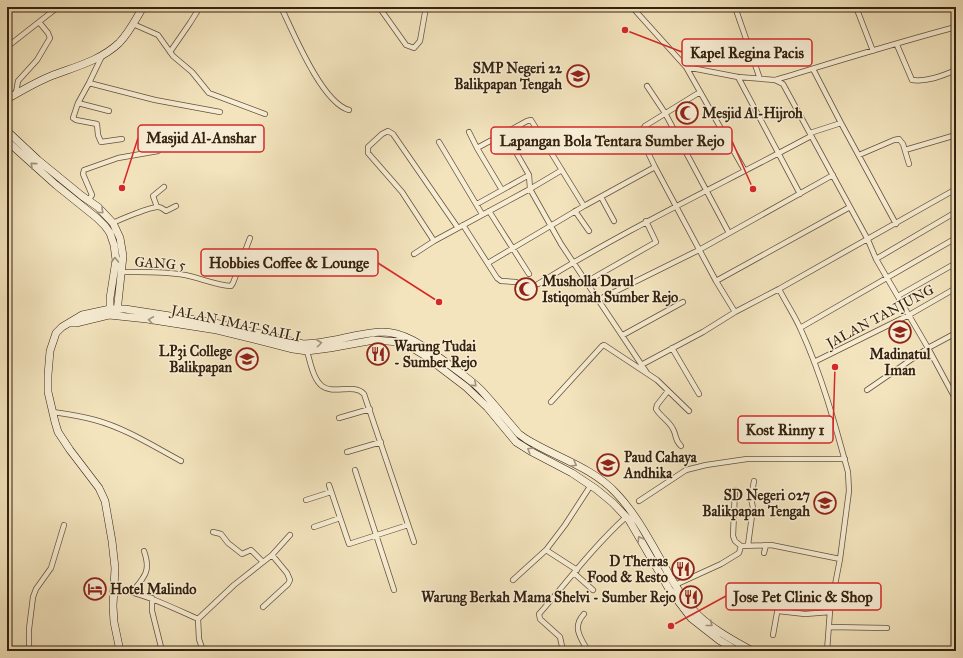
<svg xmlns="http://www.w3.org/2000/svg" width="963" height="658" font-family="'IM FELL Great Primer',serif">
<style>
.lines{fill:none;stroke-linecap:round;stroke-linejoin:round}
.street-casing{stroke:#64523b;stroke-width:6}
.secondary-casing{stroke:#352210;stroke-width:8}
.street{stroke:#f7edd4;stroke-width:4.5}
.secondary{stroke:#f7edd4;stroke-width:7}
.oneway{stroke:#a0927c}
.labels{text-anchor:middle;stroke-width:3;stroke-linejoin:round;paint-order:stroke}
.poi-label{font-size:14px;font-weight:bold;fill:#352210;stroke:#f7edd4;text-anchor:end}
.street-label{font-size:14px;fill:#352210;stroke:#f7edd4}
.leader{fill:none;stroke:#d62828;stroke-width:1.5}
.callout-dot{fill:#d62828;stroke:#f7edd4;stroke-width:1.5}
.callout{fill:#f7edd4;stroke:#d62828;stroke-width:1.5}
.callout-label{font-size:15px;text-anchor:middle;font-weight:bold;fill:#352210}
</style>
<rect width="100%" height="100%" fill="#f3e4bd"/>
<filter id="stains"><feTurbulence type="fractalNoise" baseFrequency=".005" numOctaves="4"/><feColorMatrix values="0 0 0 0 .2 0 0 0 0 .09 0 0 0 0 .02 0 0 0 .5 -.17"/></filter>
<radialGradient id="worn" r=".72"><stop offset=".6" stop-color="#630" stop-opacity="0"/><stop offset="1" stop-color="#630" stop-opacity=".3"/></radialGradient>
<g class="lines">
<g class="street-casing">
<path id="street" d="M281 7C293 32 322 103 349 110
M379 7 406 45 414 48 420 41 426 7
M632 7 686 67 738 77 775 80 783 84 868 240 876 259 928 348 956 400
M690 7 692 9
M735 7 760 79
M856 7 873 51
M133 24 158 35 173 56 192 72 209 93 265 114
M897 45 912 80C927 82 942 76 956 70
M7 47 58 7
M170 52 190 23 200 7
M102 56 89 83 78 103 109 111
M686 67 745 171
M813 69 841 123
M738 77 800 194
M775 80C835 62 895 43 956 27
M89 83 155 100 220 112
M647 86 665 113 729 233
M700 92 645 126 642 130 641 138 655 167 716 281 735 312
M16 93 18 81 37 60 50 38 48 33 39 22
M78 103 73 118 76 120 97 124 98 135 101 142 122 139
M469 132 477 148
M505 133 527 121 531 120 584 206
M810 133 841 123 896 224
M439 142 482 214
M905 150 956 135
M859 155 894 140 899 139 903 144 909 164
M530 189 562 170
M502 190 477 148 505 133 529 175 530 189
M601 197 614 221
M88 201 92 195 83 174 84 170 118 158 158 151
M477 204 529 175
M157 207 153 196 164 187
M489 211 529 274
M575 211 589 231
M113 223C119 220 152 206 158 207 161 207 163 209 166 211L176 206
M463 225 497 278 501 281 516 282
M458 228 393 134 388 131 382 134 368 147V153L402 192 434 241 530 189 561 244 647 373
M414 254 434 241
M876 259 956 212
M488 263 584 206 655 167
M122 272C143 272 164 271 185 275 200 278 216 285 231 286L233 283 250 238
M716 281 850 207
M586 282 656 242 646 221
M538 284C626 229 720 185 811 136
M779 289C786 303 795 316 801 330 822 376 835 424 848 472L849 491 840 559 830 611 827 651
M898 296 956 263
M598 300 699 250 833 175
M800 328 956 238
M623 335 683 302
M672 348 699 394
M307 351C310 361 313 379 322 386 334 395 354 383 364 394L414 542
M814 362 909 315 956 288
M643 364 703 332 735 312 779 289 956 189
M867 390 928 348 956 333
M668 391 657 405 656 409C661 417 669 421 673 429 677 436 674 439 681 446
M551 402 602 346 604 345 657 380 689 411
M53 412C67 414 81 416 95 420 125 428 153 446 181 461
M339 418 370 409
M347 452 381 442
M355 470 394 590
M329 485 349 544 408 525
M735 490 733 536 735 541 741 546
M306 500 331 492
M639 501 686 470 706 465 747 459H845
M314 527 340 518
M213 532 221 534 228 543 242 554 251 550 263 562
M748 545 753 508 751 498 754 481
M741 546 771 545 840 559
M764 553 766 545
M577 570 546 550 565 525 591 485
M574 573 593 590
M513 580 546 550
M675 585 721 564 739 553 741 546
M114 588C145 594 169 606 198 619L199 639 203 651
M133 591C145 576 151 571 144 551
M152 598V611L162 651
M263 607 288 584 290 580 287 573 272 555
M778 611 805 614 830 612
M584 614C572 627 580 637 588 651
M198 619 234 585 272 555 290 535
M829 627 887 628
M773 635 778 607 776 598
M29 651V629L33 597 36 589 51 568 64 525
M563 651 560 637 540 619 539 614C567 582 594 546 626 517
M820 651 827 649"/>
</g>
<g class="secondary-casing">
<path id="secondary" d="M7 99C21 91 36 82 51 76 74 67 100 61 119 43 129 33 136 19 143 7
M7 131 38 160 82 196 98 207 113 223 120 238 123 256 117 312
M7 141 56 185 97 218 105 226 110 233 114 245 116 260 110 298V313
M69 323H76L109 315 147 319 217 330 293 349 307 351 330 348 374 340 399 342 409 346 424 355 466 387 487 407 516 442 532 452 572 473 596 489 613 503 629 520 669 589 691 618 719 640 737 651
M120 651 114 622 113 606 115 568 112 541 105 501 99 488 70 450 58 432 55 422 48 392V375L50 351 56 333 62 327 82 315 110 309H125L215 323 303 344C330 344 355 333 382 332 407 332 427 349 447 363 459 372 471 380 481 390 494 404 506 419 519 434L526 439C555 457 592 467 616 493 637 515 651 543 666 569 674 584 684 601 697 614 712 629 733 640 752 651"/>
</g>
<use href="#street" class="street"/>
<use href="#secondary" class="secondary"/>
</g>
<defs><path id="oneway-chevron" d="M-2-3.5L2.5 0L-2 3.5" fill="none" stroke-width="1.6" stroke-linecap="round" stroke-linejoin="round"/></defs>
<g class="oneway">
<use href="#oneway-chevron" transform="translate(33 165) rotate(-139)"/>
<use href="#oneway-chevron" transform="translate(101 211) rotate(43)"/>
<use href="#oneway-chevron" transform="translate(115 260) rotate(-91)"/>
<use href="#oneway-chevron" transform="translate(151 320) rotate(-172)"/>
<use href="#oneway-chevron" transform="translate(319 343) rotate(-7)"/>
<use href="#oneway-chevron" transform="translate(474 384) rotate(41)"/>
<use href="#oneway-chevron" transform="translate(530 450) rotate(-149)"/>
<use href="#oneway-chevron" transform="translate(574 464) rotate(28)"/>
<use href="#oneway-chevron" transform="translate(640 539) rotate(-121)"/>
<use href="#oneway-chevron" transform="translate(710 624) rotate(38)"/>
</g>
<defs>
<g id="school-ring" transform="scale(1.15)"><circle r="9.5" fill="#f7edd4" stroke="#8f2418" stroke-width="1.5"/><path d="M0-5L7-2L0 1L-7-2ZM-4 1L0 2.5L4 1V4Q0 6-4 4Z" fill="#8f2418"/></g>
<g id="mosque-ring" transform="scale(1.15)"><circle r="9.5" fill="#f7edd4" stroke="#8f2418" stroke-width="1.5"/><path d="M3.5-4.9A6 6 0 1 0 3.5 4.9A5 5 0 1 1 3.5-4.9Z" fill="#8f2418"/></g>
<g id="restaurant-ring" transform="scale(1.15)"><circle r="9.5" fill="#f7edd4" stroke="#8f2418" stroke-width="1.5"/><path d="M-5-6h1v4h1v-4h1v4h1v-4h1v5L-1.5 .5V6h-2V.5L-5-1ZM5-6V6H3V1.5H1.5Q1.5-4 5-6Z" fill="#8f2418"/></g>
<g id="hotel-ring" transform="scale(1.15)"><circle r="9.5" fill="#f7edd4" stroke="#8f2418" stroke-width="1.5"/><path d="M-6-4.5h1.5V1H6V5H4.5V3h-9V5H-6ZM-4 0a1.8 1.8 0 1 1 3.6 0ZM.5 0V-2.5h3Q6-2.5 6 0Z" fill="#8f2418"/></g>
</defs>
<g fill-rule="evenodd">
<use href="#school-ring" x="578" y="76"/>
<use href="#mosque-ring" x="687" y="113"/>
<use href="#mosque-ring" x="526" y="289"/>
<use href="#school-ring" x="900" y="332"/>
<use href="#restaurant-ring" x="378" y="354"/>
<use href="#school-ring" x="247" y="359"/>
<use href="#school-ring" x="608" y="465"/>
<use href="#school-ring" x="825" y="503"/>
<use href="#restaurant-ring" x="683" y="569"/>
<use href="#hotel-ring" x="95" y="589"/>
<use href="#restaurant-ring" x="691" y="597"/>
</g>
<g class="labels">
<g class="poi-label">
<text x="562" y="73">SMP Negeri 22<tspan x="562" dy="16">Balikpapan Tengah</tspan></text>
<text x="702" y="118" text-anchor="start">Mesjid Al-Hijroh</text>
<text x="542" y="286" text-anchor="start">Musholla Darul<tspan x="542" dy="16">Istiqomah Sumber Rejo</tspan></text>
<text x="394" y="351" text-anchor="start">Warung Tudai<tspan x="394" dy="16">- Sumber Rejo</tspan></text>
<text x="232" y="356">LP3i College<tspan x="232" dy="16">Balikpapan</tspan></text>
<text x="900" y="359" text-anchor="middle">Madinatul<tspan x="900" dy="16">Iman</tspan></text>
<text x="624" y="462" text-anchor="start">Paud Cahaya<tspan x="624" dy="16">Andhika</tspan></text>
<text x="810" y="500">SD Negeri 027<tspan x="810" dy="16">Balikpapan Tengah</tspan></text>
<text x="668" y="566">D Therras<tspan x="668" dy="16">Food &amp; Resto</tspan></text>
<text x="110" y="594" text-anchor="start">Hotel Malindo</text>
<text x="676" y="602">Warung Berkah Mama Shelvi - Sumber Rejo</text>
</g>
<g class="street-label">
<text transform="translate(160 263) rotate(4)" y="5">GANG 5</text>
<text transform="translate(880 316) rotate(-28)" y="5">JALAN TANJUNG</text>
<text transform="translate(236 323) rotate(12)" y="5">JALAN IMAT SAILI</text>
</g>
</g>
<path class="leader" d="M625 30L682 52M122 188L138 138M753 189L732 141M439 302L378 263M835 367L833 430M671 626L726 596"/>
<g class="callout-dot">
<circle cx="625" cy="30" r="4"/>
<circle cx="122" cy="188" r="4"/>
<circle cx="753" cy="189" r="4"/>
<circle cx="439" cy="302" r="4"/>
<circle cx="835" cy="367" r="4"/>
<circle cx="671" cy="626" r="4"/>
</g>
<g class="callout">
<rect x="682" y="39" width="130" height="27" rx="4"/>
<rect x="138" y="125" width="126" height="27" rx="4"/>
<rect x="491" y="127" width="241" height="27" rx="4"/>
<rect x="201" y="249" width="177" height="27" rx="4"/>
<rect x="738" y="416" width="95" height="27" rx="4"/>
<rect x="726" y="583" width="155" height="27" rx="4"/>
</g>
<g class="callout-label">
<text x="747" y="58">Kapel Regina Pacis</text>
<text x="201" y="143">Masjid Al-Anshar</text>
<text x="612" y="146">Lapangan Bola Tentara Sumber Rejo</text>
<text x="289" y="268">Hobbies Coffee &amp; Lounge</text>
<text x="785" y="435">Kost Rinny 1</text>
<text x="803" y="602">Jose Pet Clinic &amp; Shop</text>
</g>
<rect width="963" height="658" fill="none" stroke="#f3e4bd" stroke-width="24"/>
<rect x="8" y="8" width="947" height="642" fill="none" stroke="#352210" stroke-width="2"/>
<rect x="12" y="12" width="939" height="634" fill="none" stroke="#352210"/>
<rect width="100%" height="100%" filter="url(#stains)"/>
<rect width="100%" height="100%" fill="url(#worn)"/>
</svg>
